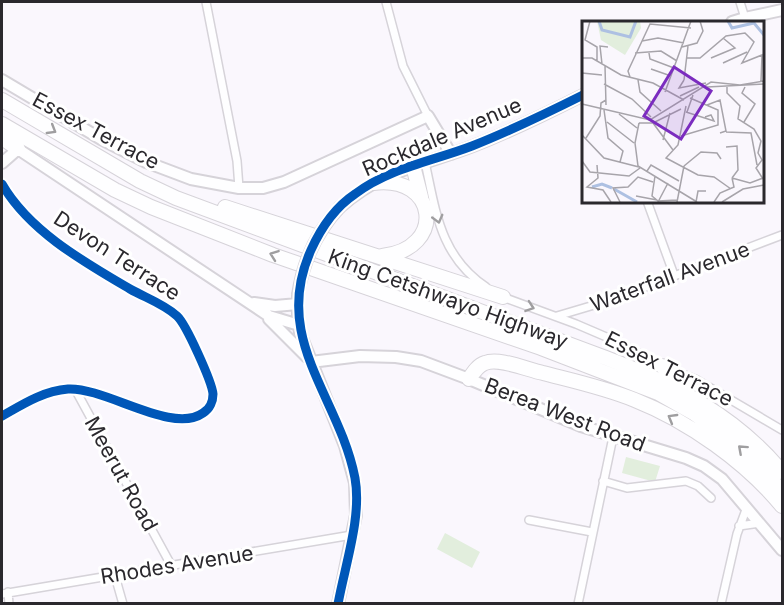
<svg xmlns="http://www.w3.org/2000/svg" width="784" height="605" font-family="Inter,sans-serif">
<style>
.green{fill:#e2eedd}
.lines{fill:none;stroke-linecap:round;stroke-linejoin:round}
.street-casing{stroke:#d6d3d9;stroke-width:10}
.secondary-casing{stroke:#d6d3d9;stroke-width:14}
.highway-casing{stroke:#d6d3d9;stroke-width:16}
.street{stroke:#fefeff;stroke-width:7}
.secondary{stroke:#fefeff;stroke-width:10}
.highway{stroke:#fefeff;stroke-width:14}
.secondary-bridge-casing{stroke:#d6d3d9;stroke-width:14;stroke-linecap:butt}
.secondary-bridge{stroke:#fefeff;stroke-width:10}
.cycleway-casing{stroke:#fff;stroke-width:13}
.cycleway{stroke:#0057b8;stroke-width:9}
.oneway{stroke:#9f9ea0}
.labels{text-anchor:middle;stroke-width:6;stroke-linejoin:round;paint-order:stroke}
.street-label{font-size:21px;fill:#2a282d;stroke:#fff}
.inset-river{fill:none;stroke:#adc0e2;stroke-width:3}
.inset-road{fill:none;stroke:#a7a4aa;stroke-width:1.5}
.view{fill:#7b2cbf;fill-opacity:0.15;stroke:#7b2cbf;stroke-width:3}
.inset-edge{fill:none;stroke:#2a282d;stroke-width:3}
</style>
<rect width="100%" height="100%" fill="#faf7fd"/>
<path class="green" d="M626 457 660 466 655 482 622 473Z
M445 533 480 552 472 568 437 549Z"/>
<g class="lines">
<g class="street-casing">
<path id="street" d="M206 2 237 161 239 188
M386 2 403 66 428 116
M740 2 745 18
M425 162C436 212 440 256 486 287
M2 184C29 231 84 262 130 289 146 298 164 304 177 316 186 324 212 382 213 394 213 401 210 409 203 413 172 435 106 387 68 389 43 391 23 404 2 416
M647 201 674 275
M500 296 576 324 618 342 662 366 697 380 782 430
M557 316 611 300 782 235
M75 389 171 565
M603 481 627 488 686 481 698 486 711 498
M529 520 592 532
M739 526 760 523
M115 576 123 604
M8 592 9 604
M2 594 352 535
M578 604 613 437
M721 604 737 534 747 507"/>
</g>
<g class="secondary-casing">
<path id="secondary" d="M732 22 745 18 782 10
M2 80 101 139 146 162 191 179 239 188H263L284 182 428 116 451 154
M2 163 18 149 269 316 299 325
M340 207C381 170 424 165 473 146 511 131 548 113 583 95
M298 295V315L300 333 345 446 355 483 356 515 338 604
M254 303 275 306 298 304
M269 319 307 357
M311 362 360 356 396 357 421 361 469 379 581 426 686 458 704 466 722 479 782 550"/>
</g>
<g class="highway-casing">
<path id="highway" d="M2 100 140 181 176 198 606 358C672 383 736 416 782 472
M2 124 115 190 151 207 273 255 541 348 658 393 695 414 733 441 765 472 782 492
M2 138 18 149
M413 166 421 197
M373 183C438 174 447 249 382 256
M225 207 503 297
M662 366 672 376 686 385
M469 379C473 373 478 365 485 363 499 357 528 370 543 373 574 381 606 388 635 400 688 421 746 462 782 506"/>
</g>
<use href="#street" class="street"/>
<use href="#secondary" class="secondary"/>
<use href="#highway" class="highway"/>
<g class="secondary-bridge-casing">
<path id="secondary-bridge" d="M298 295C303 262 316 232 340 207"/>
</g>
<use href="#secondary-bridge" class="secondary-bridge"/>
<g class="cycleway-casing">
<path id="cycleway" d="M2 184C29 231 84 262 130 289 146 298 164 304 177 316 186 324 212 382 213 394 213 401 210 409 203 413 172 435 106 387 68 389 43 391 23 404 2 416
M338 604C345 565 362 517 355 478 339 396 271 339 311 250 321 228 334 208 355 194 389 168 433 161 472 146 510 131 547 113 583 95"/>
</g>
<use href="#cycleway" class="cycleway"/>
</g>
<defs><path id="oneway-chevron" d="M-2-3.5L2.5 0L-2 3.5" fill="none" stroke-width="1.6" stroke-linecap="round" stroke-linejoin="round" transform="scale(1.5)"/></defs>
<g class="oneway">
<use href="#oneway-chevron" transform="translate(52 130) rotate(31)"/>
<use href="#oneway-chevron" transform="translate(438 219) rotate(75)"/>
<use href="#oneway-chevron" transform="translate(274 255) rotate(-160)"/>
<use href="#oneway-chevron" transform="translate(530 307) rotate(19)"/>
<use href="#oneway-chevron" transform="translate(672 418) rotate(-150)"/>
<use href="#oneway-chevron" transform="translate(742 449) rotate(-138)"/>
</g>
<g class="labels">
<g class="street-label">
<text transform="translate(96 131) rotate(28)" y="7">Essex Terrace</text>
<text transform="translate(442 137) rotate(-23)" y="7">Rockdale Avenue</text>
<text transform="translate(117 256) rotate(33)" y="7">Devon Terrace</text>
<text transform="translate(670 277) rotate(-20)" y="7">Waterfall Avenue</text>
<text transform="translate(448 299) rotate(20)" y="7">King Cetshwayo Highway</text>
<text transform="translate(669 369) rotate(27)" y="7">Essex Terrace</text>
<text transform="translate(565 415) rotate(21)" y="7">Berea West Road</text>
<text transform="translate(121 474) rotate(61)" y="7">Meerut Road</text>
<text transform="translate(177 565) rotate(-9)" y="7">Rhodes Avenue</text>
</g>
</g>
<g transform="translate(582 21)">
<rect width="182" height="182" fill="#faf7fd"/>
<path d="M15 0H58L59 7 43 34 19 19Z" fill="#e2eedd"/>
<path class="inset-river" d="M17 0 20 9 48 16 54 0M146 0 150 7 172 2 182 14M10 166 20 163 30 167M32 168 55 181"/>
<path class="inset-road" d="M8 0 3 19 15 26V40M60 20 76 17 102 22M100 26 115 22 121 10 118 0M53 32 79 30 95 40M67 32 68 38 92 47M0 37H10L39 54 71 62 102 79M104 37H118L144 15 163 12 172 21 160 42 180 34 179 60M129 37 153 27 141 17M141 42 165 31M20 43 18 25 26 26M23 45 24 84M69 48 89 55M0 52 20 54M48 56 46 50 68 3 109 7M56 59 58 71 79 90M102 59 97 67 124 62M102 59 106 25M22 63 50 78 69 96M125 66 182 63M145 66V72L158 85 156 98 172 108 179 120 176 132 180 139 174 147 181 158M83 71 109 0M98 75 117 66M0 83 68 99 129 61 158 64 182 60M125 84 138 79 144 110 138 112M104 85 96 124 84 137 116 154 132 156 149 168M22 89 26 117 41 130 38 141M104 91 132 100 129 94 123 96M105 91 111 74M37 93 55 107M25 101 52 122M162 101 173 83 160 72 163 66M57 102 53 122 56 145 115 181M57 102H71L99 88M71 102 91 129M144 111 169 112 175 144M0 114 22 137 57 146M99 115 136 104V89L108 77M4 117 18 95 19 82 24 79M81 119 88 92M144 126 155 125 156 149 150 157M0 140 8 151 47 155 58 147M15 144 16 157 5 166 21 169 29 181M102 145 119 131 135 132 139 138M65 150 69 144 97 160M73 155 70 175 76 180 95 179M150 157 168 162 181 157M54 175 75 179M38 181 31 167 46 166 56 156 71 161M76 181 86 162M95 181 102 145M114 181 116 170H124M132 181 138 172 152 166 150 157M140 181 161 168 182 164"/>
<path class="view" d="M92 46 129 70 99 118 62 95Z"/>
<rect width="182" height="182" class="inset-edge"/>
</g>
<rect width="784" height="605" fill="none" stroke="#2a282d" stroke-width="6"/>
</svg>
